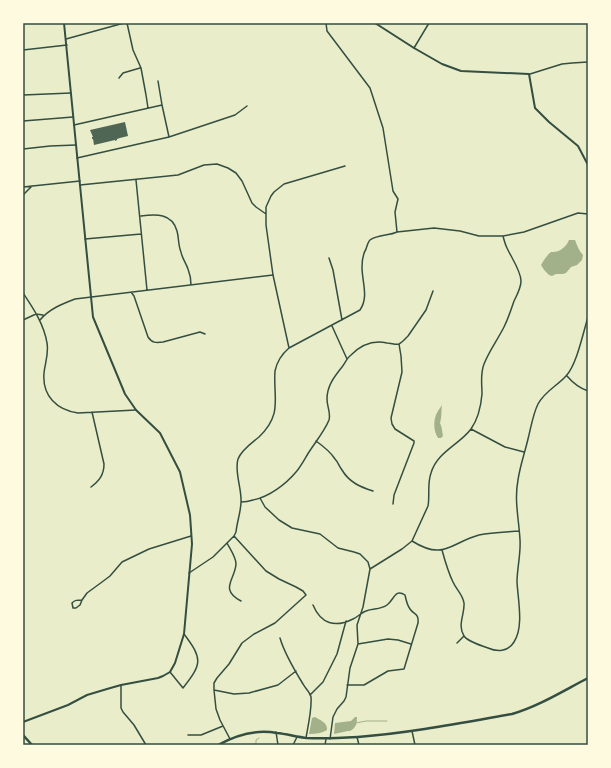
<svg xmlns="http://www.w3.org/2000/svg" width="611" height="768" font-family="Montserrat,sans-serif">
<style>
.water{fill:#a3b18a}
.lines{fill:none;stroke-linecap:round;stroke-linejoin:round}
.stream{stroke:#a3b18a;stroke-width:1}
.building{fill:#4f6655}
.minor{stroke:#344e41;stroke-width:1.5}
.secondary{stroke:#344e41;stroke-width:2}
.primary{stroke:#344e41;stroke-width:2.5}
.neatline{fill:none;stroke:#344e41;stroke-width:1.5}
</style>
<rect width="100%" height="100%" fill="#e9edc9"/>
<path class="water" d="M569 240H575C577 245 579 251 583 255L582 260 577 265 571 267 566 273 563 274H556L552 276 549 275C546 272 543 269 541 265 544 260 547 255 551 252 559 253 566 247 569 240Z
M442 405C441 411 442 417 440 423 442 427 442 431 443 436L441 438H438C433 431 433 418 438 411 439 409 441 407 442 405Z
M315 717C320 720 328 723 327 730 322 733 316 734 309 734L312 718Z
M355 717H357C357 724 356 728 350 731H348L334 734 335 723 351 721Z"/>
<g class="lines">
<path class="stream" d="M356 723 366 721H387
M246 745 256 744V740L259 738"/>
</g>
<path class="building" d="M125 122 128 136 120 138 117 139V140L115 141V140L94 145 93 139H92V137H93L90 130Z"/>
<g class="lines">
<path class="minor" d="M127 23 133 50 141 68 146 95 148 108
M326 23 327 31 370 88 383 128 393 191 398 199 395 212 397 232
M66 39 124 23
M414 48 429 23
M23 50 67 45
M530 74 562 64 572 63 588 62
M119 78 123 73 140 68
M158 81 162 105
M23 95 71 93
M23 121 73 117
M74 125 162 105 169 137
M23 149 50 146 76 145
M77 158 169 137 235 115 247 106
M136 180 147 290
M80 185 178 175 204 165 217 164 228 168 236 173 242 181 252 203 256 207 266 214
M23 187 80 181
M23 195 32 186
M141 216C156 214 172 213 177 231 179 238 178 245 181 252 182 258 186 263 188 269 190 274 191 279 191 285
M85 239 141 234
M329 258 333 270 342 320
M131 292 134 296 148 337C152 343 156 343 163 342L200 332 205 334
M23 293C33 308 44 324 47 343 49 354 45 363 44 373 42 396 57 410 78 413L136 410
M23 320 36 314 43 315
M40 320C49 309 62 304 75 299L273 275
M332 326 347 359
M289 348 273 275 266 225V207L271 196 274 192 284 184 345 166
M567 376C573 383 579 388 588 391
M471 429 505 447 524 452
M316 441C323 446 330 451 335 459 338 462 339 466 342 470 349 482 360 487 373 491
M91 487C99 481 104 475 104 464L92 412
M260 498 265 507 279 520 292 528 320 534 338 548 354 552 360 554 368 562 370 569 363 607 357 625 358 644 350 668 346 697 344 701 337 709 333 717 330 739
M241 502C245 502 250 501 253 500 269 497 286 484 296 472 302 465 306 456 311 449 317 440 325 430 329 420 331 413 327 407 327 399 327 386 334 377 342 367 345 363 347 358 351 355 361 345 374 340 387 343 391 343 396 345 399 344 403 342 406 338 408 336L426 310 433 291
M393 504 394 495 414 443V441L395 429 392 424 391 418 402 372 401 356 399 344
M412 541C444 561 450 543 479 535 492 532 506 532 519 531
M227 543C230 549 236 557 236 564 235 580 219 589 241 601
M442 550C445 561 448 572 453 582 456 589 463 595 464 603 465 614 457 625 464 636 467 641 482 646 488 648 497 652 508 652 514 642 524 627 518 600 517 582 517 568 521 554 520 540 519 520 514 500 518 480 520 466 525 452 528 439 531 427 533 414 538 404 545 391 557 386 566 376 577 364 583 333 588 317
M370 569 402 549 412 541 428 506C430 496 427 484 431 473 437 452 459 445 471 429 478 419 481 406 482 394 482 384 480 374 484 364 489 351 498 339 504 327 508 319 511 310 514 301 517 295 521 288 521 281 521 271 511 257 507 248 505 244 504 240 503 236
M189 573 213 557 234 536 236 532C237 522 241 511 241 502 242 489 234 471 238 459 242 449 252 443 259 437 283 414 273 398 275 371 277 361 282 354 289 348L360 310C369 297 362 282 362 267 362 261 363 254 366 249 367 246 368 242 370 240 378 234 389 236 397 232L434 228 460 231 479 236H503L524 232 578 213 588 214
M82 600C77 600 75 600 72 603L73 608H76L80 605 82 600 87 593 102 582 110 576 122 562 149 549 191 536
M313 605C321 624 335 628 353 619 358 617 362 612 366 611 373 608 380 610 387 605 394 600 395 588 405 595 406 600 407 605 410 609 414 615 419 613 418 623L404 669 388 671 364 685H347
M280 638C284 652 295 671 303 684 305 688 310 692 311 697 312 709 308 726 306 738
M457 643 464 636
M358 644 388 639 398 640 411 644
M170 672 183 688C202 664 203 659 184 634
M121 685V708L123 712 134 725 146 745
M214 690 234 694 249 693 278 685 296 671
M310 695 323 682 337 654 346 621
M412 731 415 745
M276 732 278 745
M188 735H201L223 726
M357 737 359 745
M230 739 220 720 216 709 214 690V683L217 678 229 664 242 643 254 634 275 623 306 595 303 591 296 587 279 579 266 571 234 536
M293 745 297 737
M325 745 326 739"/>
<path class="secondary" d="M375 23 414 48 442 64 461 71 529 74 535 108 549 122 578 146 588 165
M23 722 68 705 87 695 107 689 121 685 158 678 163 676 170 672 175 663 184 634 192 544 190 515 180 472 160 433 136 410 125 394 93 317 64 23"/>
<path class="primary" d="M23 735 32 745
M218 745C236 735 256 729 277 733 287 734 297 737 307 738 324 739 341 738 358 737 410 733 461 723 512 714 539 706 563 691 588 678"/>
</g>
<rect width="611" height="768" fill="none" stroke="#fefae0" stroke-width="48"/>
<rect x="24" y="24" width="563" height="720" class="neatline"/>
</svg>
